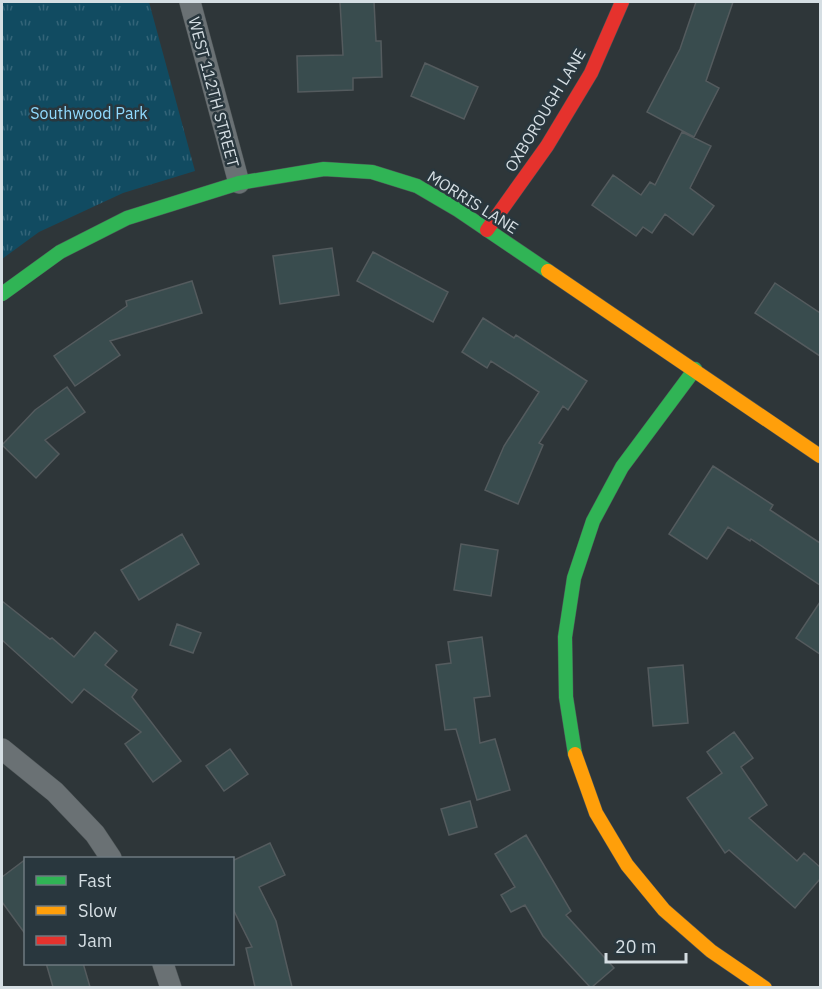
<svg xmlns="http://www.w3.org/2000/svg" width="822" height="989" font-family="'IBM Plex Sans',sans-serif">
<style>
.park{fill:url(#park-tufts)}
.building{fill:#394c4e;stroke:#545b5e;stroke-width:1.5}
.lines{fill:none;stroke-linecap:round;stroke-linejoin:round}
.street-casing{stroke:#4d5456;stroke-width:22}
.fast-casing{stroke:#4d5456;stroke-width:15}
.slow-casing{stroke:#4d5456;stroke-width:15}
.jam-casing{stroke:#4d5456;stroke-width:15}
.street{stroke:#6a7174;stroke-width:21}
.fast{stroke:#30b455;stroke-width:14}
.slow{stroke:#ff9f0a;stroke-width:14}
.jam{stroke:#e5322d;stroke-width:14}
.labels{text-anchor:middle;stroke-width:5;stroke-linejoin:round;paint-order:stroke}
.street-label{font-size:16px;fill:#d5dee3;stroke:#29373e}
.park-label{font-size:16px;fill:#91dafe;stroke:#29373e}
</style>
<defs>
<pattern id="park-tufts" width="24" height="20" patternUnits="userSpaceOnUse" patternTransform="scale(1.5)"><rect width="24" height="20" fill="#114b61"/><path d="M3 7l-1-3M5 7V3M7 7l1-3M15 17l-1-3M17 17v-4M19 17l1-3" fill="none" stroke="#336478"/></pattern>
</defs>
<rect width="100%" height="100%" fill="#2e3639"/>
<path class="park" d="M2 2H149L195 171 123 193 39 232 2 259Z"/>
<path class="building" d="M340 2H374L376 41H381L382 77 353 78V90L298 92 297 56 343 55Z
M696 2H733L706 81 719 88 694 137 647 112 680 49Z
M425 63 478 87 464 119 411 96Z
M682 132 711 146 690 188 714 206 693 235 665 214 652 233 643 227 636 236 592 205 613 175 641 195 650 182 655 185Z
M332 248 339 295 280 304 273 256Z
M373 252 448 292 433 322 357 281Z
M192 281 202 313 110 341 120 355 75 386 54 356 127 306 126 301Z
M775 283 820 313V356L755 313Z
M483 318 514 338 516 335 587 381 568 410 563 406 539 443 543 445 518 504 485 490 504 446 539 392 491 361 487 368 462 352Z
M67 387 85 412 45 440 59 454 36 478 2 445 35 410Z
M713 466 773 505 770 510 820 543V585L751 539 750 541 728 527 707 559 669 534Z
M182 534 199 564 139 600 121 570Z
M461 544 498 550 491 596 454 590Z
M2 601 50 639 52 638 74 657 95 632 117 651 105 665 137 690 132 697 181 761 153 782 125 744 141 732 84 689 72 703 2 640Z
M820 602V654L796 638Z
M177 624 201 633 193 653 170 645Z
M482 637 490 696 474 698 480 743 495 739 510 790 477 800 456 729 445 730 436 665 451 663 448 642Z
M683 665 688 723 653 726 648 668Z
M734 732 753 758 741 767 767 805 749 818 797 861 804 853 820 867V879L795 908 729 850 725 853 687 798 722 773 707 752Z
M230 749 248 774 224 791 206 766Z
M470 801 477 827 449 835 441 809Z
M526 835 571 911 566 915 614 968 592 987H590L543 936 525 905 511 912 501 895 515 887 495 854Z
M270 843 285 875 259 887 276 921 292 987H255L246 948 252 947 232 907V861Z
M26 859V935L2 902V877Z
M46 963H83L90 987H53Z"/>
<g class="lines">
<g class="street-casing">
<path id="street" d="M190 2 239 183
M2 749 55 792 95 834 111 858
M163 964 171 988"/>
</g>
<g class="fast-casing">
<path id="fast" d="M2 294 60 252 127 218 239 183 324 169 372 172 417 186 458 210 548 271
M575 754 566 697 565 637 574 578 593 521 622 467 695 369"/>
</g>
<g class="slow-casing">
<path id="slow" d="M548 271 820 456
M575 754 596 813 627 865 664 910 711 951 765 988"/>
</g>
<g class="jam-casing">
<path id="jam" d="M487 230 547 146 591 73 622 2"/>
</g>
<use href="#street" class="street"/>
<use href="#fast" class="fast"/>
<use href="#slow" class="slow"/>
<use href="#jam" class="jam"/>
</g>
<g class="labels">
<g class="street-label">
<text transform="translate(214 92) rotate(75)" y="6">WEST 112TH STREET</text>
<text transform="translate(545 110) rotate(-59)" y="6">OXBOROUGH LANE</text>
<text transform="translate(473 202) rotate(32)" y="6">MORRIS LANE</text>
</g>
<g class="park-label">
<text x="89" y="119">Southwood Park</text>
</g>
</g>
<rect width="822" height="989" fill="none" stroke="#d5dee3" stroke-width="6"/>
<rect x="24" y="857" width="210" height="108" fill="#29373e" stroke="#6e7a80" stroke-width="1.5"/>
<rect x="36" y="876" width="30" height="9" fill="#30b455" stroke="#6e7a80" stroke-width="1.5"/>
<text x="78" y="887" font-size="18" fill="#d5dee3">Fast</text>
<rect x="36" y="906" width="30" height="9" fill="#ff9f0a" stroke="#6e7a80" stroke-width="1.5"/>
<text x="78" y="917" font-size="18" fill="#d5dee3">Slow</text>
<rect x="36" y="936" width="30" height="9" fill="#e5322d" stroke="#6e7a80" stroke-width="1.5"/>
<text x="78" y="947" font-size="18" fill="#d5dee3">Jam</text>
<path d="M606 953v9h80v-9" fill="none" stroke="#d5dee3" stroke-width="3"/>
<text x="615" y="953" font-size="18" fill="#d5dee3" stroke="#29373e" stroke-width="4.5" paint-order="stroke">20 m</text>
</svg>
